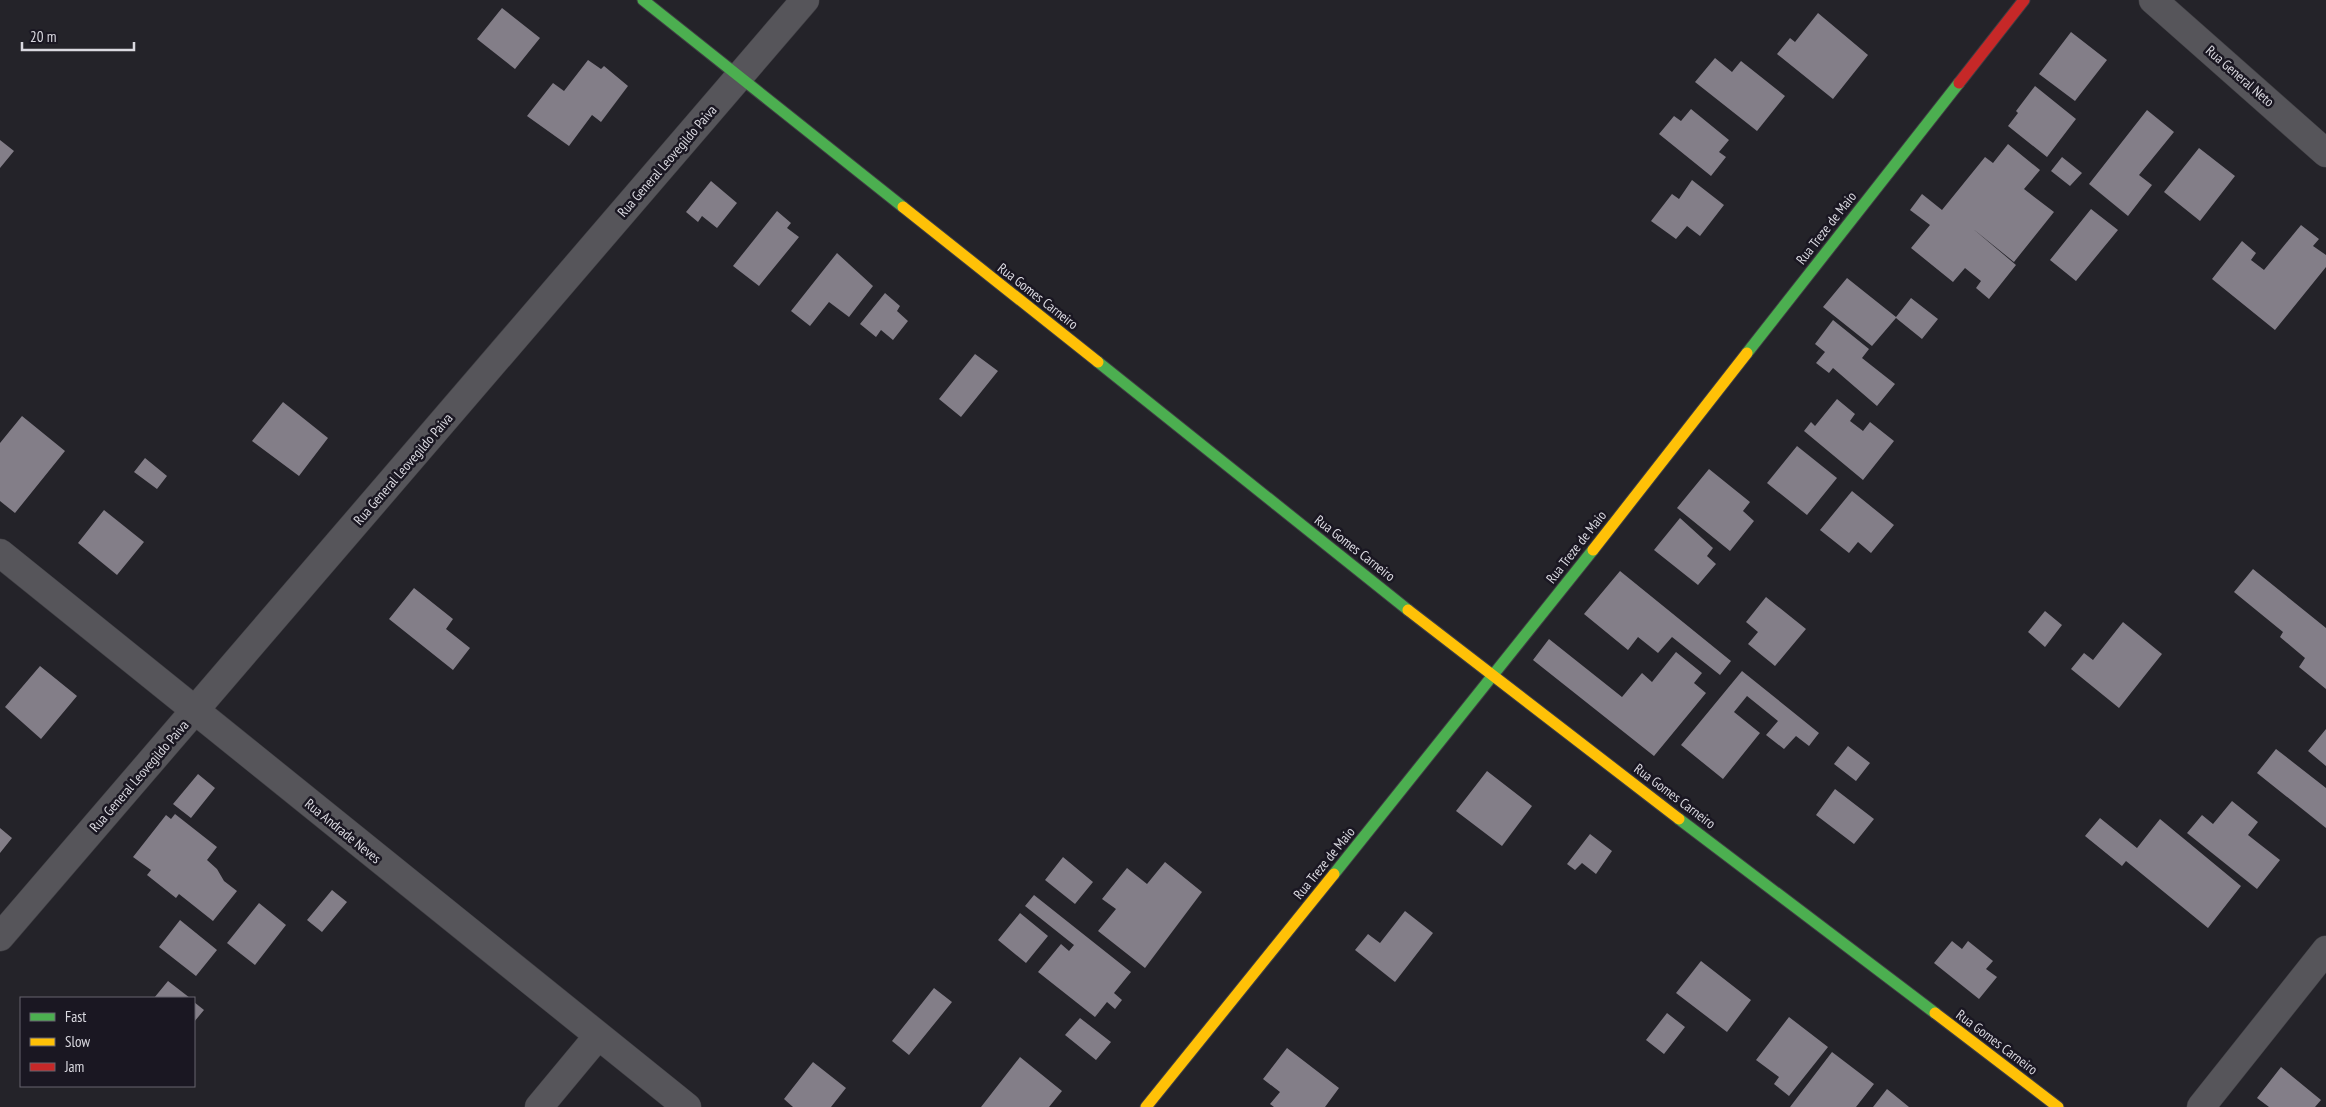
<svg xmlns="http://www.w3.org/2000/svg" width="2326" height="1107" font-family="'PT Sans Narrow',sans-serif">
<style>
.building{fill:#837e88}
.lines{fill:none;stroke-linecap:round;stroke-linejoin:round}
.street-casing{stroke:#3f3e43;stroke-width:29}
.fast-casing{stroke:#3f3e43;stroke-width:13}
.slow-casing{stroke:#3f3e43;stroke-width:13}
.jam-casing{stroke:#3f3e43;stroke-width:13}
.street{stroke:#56555a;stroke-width:28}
.fast{stroke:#4caf50;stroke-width:11}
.slow{stroke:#ffc107;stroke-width:11}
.jam{stroke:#c62828;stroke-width:11}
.labels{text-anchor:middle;stroke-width:5;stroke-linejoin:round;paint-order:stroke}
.street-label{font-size:14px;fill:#dad9e0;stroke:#1a1722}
</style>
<rect width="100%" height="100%" fill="#242329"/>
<path class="building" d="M502 8 540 38 515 69 477 39Z
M1818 13 1868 55 1833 99 1777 54 1790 38 1795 42Z
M2071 32 2107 60 2075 101 2039 74Z
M1715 58 1732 72 1741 61 1785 96 1757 131 1695 82Z
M588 60 601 69 604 66 628 86 601 122 592 115 569 146 527 116 553 83 564 91Z
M2035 86 2076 119 2047 157 2008 126 2018 113 2016 111Z
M1691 109 1729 140 1719 152 1726 157 1711 176 1659 134 1674 116 1681 121Z
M2147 110 2174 132 2139 175 2152 185 2128 216 2089 184Z
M0 140 14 151 0 168Z
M2008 144 2040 170 2024 189 2054 212 2014 262 1972 228 2016 265 1989 299 1976 288 1981 281 1965 268 1953 282 1911 248 1930 225 1910 210 1922 194 1942 210 1985 157 1993 163Z
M2199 148 2235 176 2200 221 2164 192Z
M2062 157 2082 173 2070 186 2051 171Z
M1692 180 1724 205 1700 236 1687 226 1676 239 1651 221 1672 194 1679 199Z
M711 181 737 203 717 228 702 216 698 222 686 212Z
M2091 209 2118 230 2076 281 2050 260Z
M777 211 791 223 787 228 799 237 759 286 733 266Z
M2301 225 2319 239 2313 246 2326 255V267L2275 330 2212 279 2242 241 2256 253 2251 260 2264 270Z
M837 253 873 286 849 317 829 302 810 326 791 311Z
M1847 278 1896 317 1911 298 1938 319 1922 339 1896 318 1872 346 1823 307Z
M885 293 900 306 897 311 908 321 893 340 881 330 876 337 860 324Z
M1833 320 1869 349 1862 358 1895 384 1877 406 1833 368 1829 373 1816 363 1825 352 1815 344Z
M975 354 998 371 961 417 939 399Z
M1837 399 1855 414 1850 421 1863 431 1870 422 1894 441 1863 480 1804 431 1811 422 1815 426Z
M283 402 328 438 299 476 252 441Z
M22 416 65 451 15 513 0 501V443Z
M1797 446 1837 478 1807 515 1767 483Z
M145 458 167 476 157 489 134 472Z
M1709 469 1750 502 1743 511 1754 521 1730 551 1677 508Z
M1852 491 1894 525 1871 553 1858 542 1849 553 1820 530Z
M104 510 144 542 117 575 78 543Z
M1680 518 1713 548 1707 556 1716 564 1698 585 1654 550Z
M2253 569 2326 628V689L2299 667 2305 658 2280 637 2283 632 2234 592Z
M1620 571 1731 661 1720 675 1672 637 1658 653 1638 637 1628 650 1584 614Z
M414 588 453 619 446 629 470 648 453 670 389 619Z
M1766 597 1806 629 1775 666 1748 644 1758 632 1746 622Z
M2045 611 2062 625 2045 647 2028 632Z
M2123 622 2162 654 2119 708 2071 669 2084 653 2093 660Z
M1549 639 1622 697 1642 673 1652 682 1676 652 1702 673 1694 683 1706 693 1654 756 1533 660Z
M40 666 77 696 41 739 5 707Z
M1742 671 1819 733 1809 746 1796 736 1784 749 1766 735 1778 721 1747 696 1734 712 1760 733 1723 779 1681 745Z
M2326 729V766L2308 751Z
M1848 746 1870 763 1856 781 1834 764Z
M2276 749 2326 788V828L2257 773Z
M1487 771 1532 806 1502 846 1456 811Z
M198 774 215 788 191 818 173 804Z
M1835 789 1874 819 1854 844 1816 815Z
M2232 801 2258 822 2248 835 2280 860 2257 889 2187 833 2202 815 2213 824Z
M175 814 217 847 207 860 217 869 224 881 237 891 213 921 179 894 176 898 147 875 151 870 133 857 166 815 171 819Z
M2100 818 2137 848 2160 819 2241 886 2208 928 2126 861 2122 866 2085 836Z
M0 828 12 838 0 853Z
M1590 834 1612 851 1596 874 1582 863 1575 870 1567 864Z
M1063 857 1093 882 1075 904 1045 880Z
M1165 862 1202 892 1145 968 1098 931 1116 909 1102 899 1127 868 1147 884Z
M332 890 347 902 322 932 307 920Z
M1034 895 1131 972 1114 993 1122 1000 1115 1009 1107 1002 1095 1017 1038 972 1061 944 1069 951 1074 945 1025 906Z
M259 903 286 925 255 965 227 943Z
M1405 911 1433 933 1395 982 1355 950 1368 934 1380 943Z
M1020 913 1048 936 1026 963 998 940Z
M180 920 217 950 196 976 159 947Z
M1952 941 1962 949 1968 941 1993 961 1986 969 1997 977 1979 999 1934 963Z
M1701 961 1751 1000 1727 1032 1676 993Z
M168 981 190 998H154Z
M934 988 952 1002 909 1055 892 1041Z
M194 1002 204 1010 194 1022Z
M1667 1013 1685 1027 1664 1054 1646 1040Z
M1789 1017 1828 1047 1789 1096 1774 1084 1779 1077 1756 1060Z
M1080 1018 1111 1042 1096 1060 1065 1035Z
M1287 1048 1339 1088 1325 1107H1274L1270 1104 1280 1092 1263 1079Z
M1832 1052 1874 1084 1856 1107H1790Z
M1020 1057 1062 1091 1049 1107H981Z
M813 1062 846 1088 831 1107H793L784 1099Z
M2281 1067 2321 1100 2315 1107H2269L2257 1098Z
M1887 1089 1909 1107H1873Z"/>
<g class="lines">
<g class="street-casing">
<path id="street" d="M2153 0 2326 153
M0 553 687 1107
M0 937 805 0
M539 1107 598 1036
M2201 1107 2326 950"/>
</g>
<g class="fast-casing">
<path id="fast" d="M643 0 903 207
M1747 353 1959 83
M1098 362 1408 610
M1679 819 1935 1013
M1334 874 1593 550"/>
</g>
<g class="slow-casing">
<path id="slow" d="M903 207 1098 362
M1593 550 1747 353
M1408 610 1679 819
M1935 1013 2058 1107
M1146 1107 1334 874"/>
</g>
<g class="jam-casing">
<path id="jam" d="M1959 83 2024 0"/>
</g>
<use href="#street" class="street"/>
<use href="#fast" class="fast"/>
<use href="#slow" class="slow"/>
<use href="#jam" class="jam"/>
</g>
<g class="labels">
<g class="street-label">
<text transform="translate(2240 76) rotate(41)" y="5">Rua General Neto</text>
<text transform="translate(667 161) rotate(-49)" y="5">Rua General Leovegildo Paiva</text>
<text transform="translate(1826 228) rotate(-52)" y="5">Rua Treze de Maio</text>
<text transform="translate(1038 296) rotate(38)" y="5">Rua Gomes Carneiro</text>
<text transform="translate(403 469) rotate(-49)" y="5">Rua General Leovegildo Paiva</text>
<text transform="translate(1576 547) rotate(-52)" y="5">Rua Treze de Maio</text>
<text transform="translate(1355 548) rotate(38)" y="5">Rua Gomes Carneiro</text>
<text transform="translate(139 776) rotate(-49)" y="5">Rua General Leovegildo Paiva</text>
<text transform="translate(1675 796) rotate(37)" y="5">Rua Gomes Carneiro</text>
<text transform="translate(343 831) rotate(39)" y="5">Rua Andrade Neves</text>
<text transform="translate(1324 863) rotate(-51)" y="5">Rua Treze de Maio</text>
<text transform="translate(1997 1042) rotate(37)" y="5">Rua Gomes Carneiro</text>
</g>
</g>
<rect x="20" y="997" width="175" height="90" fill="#1a1722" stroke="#67656e"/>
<rect x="30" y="1013" width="25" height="8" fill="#4caf50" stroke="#67656e"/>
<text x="65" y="1022" font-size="15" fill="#dad9e0">Fast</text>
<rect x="30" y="1038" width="25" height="8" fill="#ffc107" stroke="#67656e"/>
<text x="65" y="1047" font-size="15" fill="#dad9e0">Slow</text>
<rect x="30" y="1063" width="25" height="8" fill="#c62828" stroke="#67656e"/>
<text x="65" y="1072" font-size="15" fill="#dad9e0">Jam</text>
<path d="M22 42v8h112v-8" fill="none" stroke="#dad9e0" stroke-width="2.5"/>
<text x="30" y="42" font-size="15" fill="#dad9e0" stroke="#1a1722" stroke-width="4" paint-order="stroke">20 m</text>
</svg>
